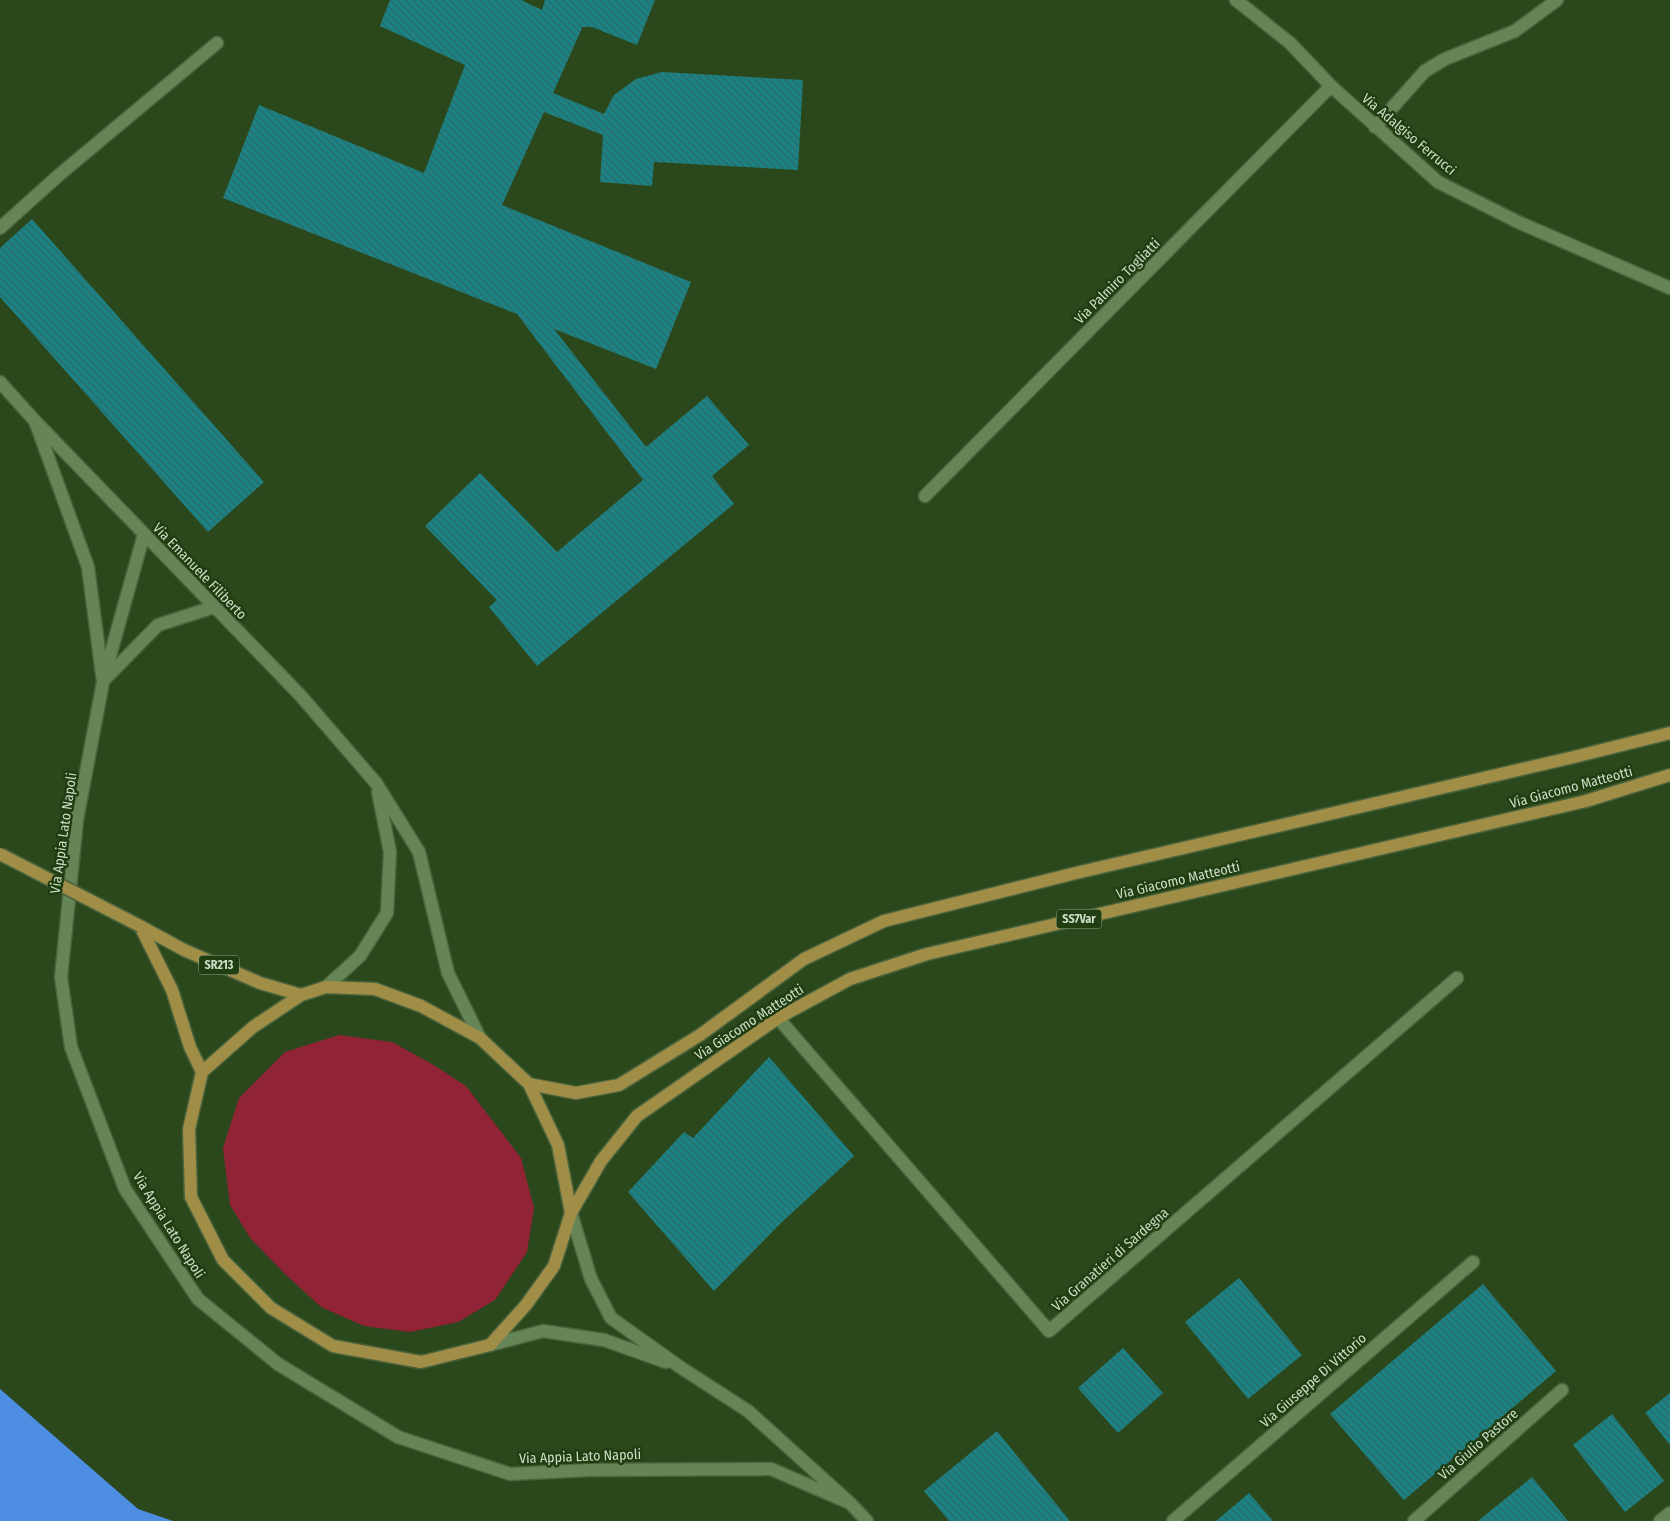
<svg xmlns="http://www.w3.org/2000/svg" width="1670" height="1521" font-family="'Fira Sans Condensed',sans-serif">
<style>
.grass{fill:#902335}
.water{fill:#4d8de2}
.building{fill:url(#building-back-hatch)}
.lines{fill:none;stroke-linecap:round;stroke-linejoin:round}
.minor-casing{stroke:#4a633c;stroke-width:15}
.major-casing{stroke:#4a633c;stroke-width:15}
.minor{stroke:#668557;stroke-width:12}
.major{stroke:#a08d46;stroke-width:12}
.major-bridge-casing{stroke:#4a633c;stroke-width:15;stroke-linecap:butt}
.major-bridge{stroke:#a08d46;stroke-width:12}
.labels{text-anchor:middle;stroke-width:5;stroke-linejoin:round;paint-order:stroke}
.shield{fill:#213d12;stroke:#99ae8f;stroke-width:1}
.shield-label{font-size:12px;font-weight:bold;fill:#ccdec5}
.street-label{font-size:14px;fill:#ccdec5;stroke:#213d12}
</style>
<defs>
<pattern id="building-back-hatch" width="6" height="6" patternUnits="userSpaceOnUse" patternTransform="scale(1.25)"><rect width="6" height="6" fill="#1d8283"/><path d="M-1 5l2 2M0 0l6 6M5-1l2 2" fill="none" stroke="#2a6966"/></pattern>
</defs>
<rect width="100%" height="100%" fill="#2b481d"/>
<path class="grass" d="M339 1035 392 1042 432 1064 466 1086 521 1158 534 1208 527 1252 495 1300 458 1322 410 1332 364 1326 321 1307 285 1274 251 1239 230 1205 223 1148 239 1098 285 1052Z"/>
<path class="water" d="M0 1389 138 1509 173 1521H0Z"/>
<path class="building" d="M390 0H521L542 10 545 0H655L637 45 592 27H580L582 28 553 93 604 114 614 95 636 79 662 72 803 80 798 170 654 162 652 186 600 182 603 135 544 112 502 205 691 282 656 369 554 329 646 447 707 396 749 445 712 476 734 504 537 666 489 607 497 600 425 526 480 473 557 552 643 480 517 314 223 198 259 105 424 173 465 65 380 26Z
M32 219 264 482 208 532 0 297V248Z
M769 1057 854 1156 782 1222 714 1291 628 1192 684 1132 693 1138Z
M1239 1278 1302 1355 1248 1399 1185 1322Z
M1483 1284 1556 1371 1404 1500 1330 1414Z
M1123 1348 1163 1393 1118 1433 1078 1388Z
M1670 1393V1445L1645 1413Z
M1612 1414 1664 1481 1625 1512 1573 1445Z
M997 1431 1070 1521H949L924 1491Z
M1532 1477 1568 1521H1478Z
M1249 1493 1273 1521H1216Z"/>
<g class="lines">
<g class="minor-casing">
<path id="minor" d="M1236 0 1290 43 1331 86 1438 182 1518 222 1670 288
M1375 127 1425 71 1445 59 1515 31 1557 0
M0 228 59 175 217 43
M0 382 35 421 300 695 376 783 419 852 448 973 480 1038
M35 421 88 567 103 682 77 820 61 977 71 1047 125 1189 198 1299 278 1364 398 1437 510 1474 590 1470 771 1469 850 1503
M925 496 1331 86
M105 674 144 534
M104 680 158 625 214 607
M326 987 360 956 387 913 390 852 378 792
M778 1018 1049 1331 1457 978
M571 1213 591 1279 611 1318 680 1367 748 1411 850 1503 867 1521
M490 1345 543 1331 604 1340 666 1362
M1173 1521 1473 1262
M1414 1521 1562 1390
M1660 1521 1670 1513"/>
</g>
<g class="major-casing">
<path id="major" d="M140 926 184 950 260 983 301 995
M140 926 172 990 190 1047 202 1072
M326 987 375 989 421 1006 480 1038 529 1084 558 1145 571 1213 554 1266 526 1305 490 1345 421 1362 333 1346 271 1308 223 1260 191 1197 189 1129 202 1072 253 1027 301 995Z
M529 1084 576 1093 619 1085 700 1035 804 959 884 921 1076 873 1574 757 1670 733
M571 1213 601 1161 637 1116 778 1018 850 979 927 954 1586 801 1670 775"/>
</g>
<use href="#minor" class="minor"/>
<use href="#major" class="major"/>
<g class="major-bridge-casing">
<path id="major-bridge" d="M0 854 140 926"/>
</g>
<use href="#major-bridge" class="major-bridge"/>
</g>
<g class="labels">
<g class="shield">
<rect x="1056.5" y="909.5" width="45" height="19" rx="4"/>
<rect x="199" y="955.5" width="40" height="19" rx="4"/>
</g>
<g class="shield-label">
<text x="1079" y="923">SS7Var</text>
<text x="219" y="969">SR213</text>
</g>
<g class="street-label">
<text transform="translate(1409 134) rotate(40)" y="5">Via Adalgiso Ferrucci</text>
<text transform="translate(1117 281) rotate(-45)" y="5">Via Palmiro Togliatti</text>
<text transform="translate(200 571) rotate(46)" y="5">Via Emanuele Filiberto</text>
<text transform="translate(1571 787) rotate(-15)" y="5">Via Giacomo Matteotti</text>
<text transform="translate(63 833) rotate(-82)" y="5">Via Appia Lato Napoli</text>
<text transform="translate(1178 880) rotate(-13)" y="5">Via Giacomo Matteotti</text>
<text transform="translate(749 1022) rotate(-33)" y="5">Via Giacomo Matteotti</text>
<text transform="translate(169 1225) rotate(58)" y="5">Via Appia Lato Napoli</text>
<text transform="translate(1110 1259) rotate(-41)" y="5">Via Granatieri di Sardegna</text>
<text transform="translate(1313 1380) rotate(-41)" y="5">Via Giuseppe Di Vittorio</text>
<text transform="translate(1478 1444) rotate(-41)" y="5">Via Giulio Pastore</text>
<text transform="translate(580 1456) rotate(-2)" y="5">Via Appia Lato Napoli</text>
</g>
</g>
</svg>
